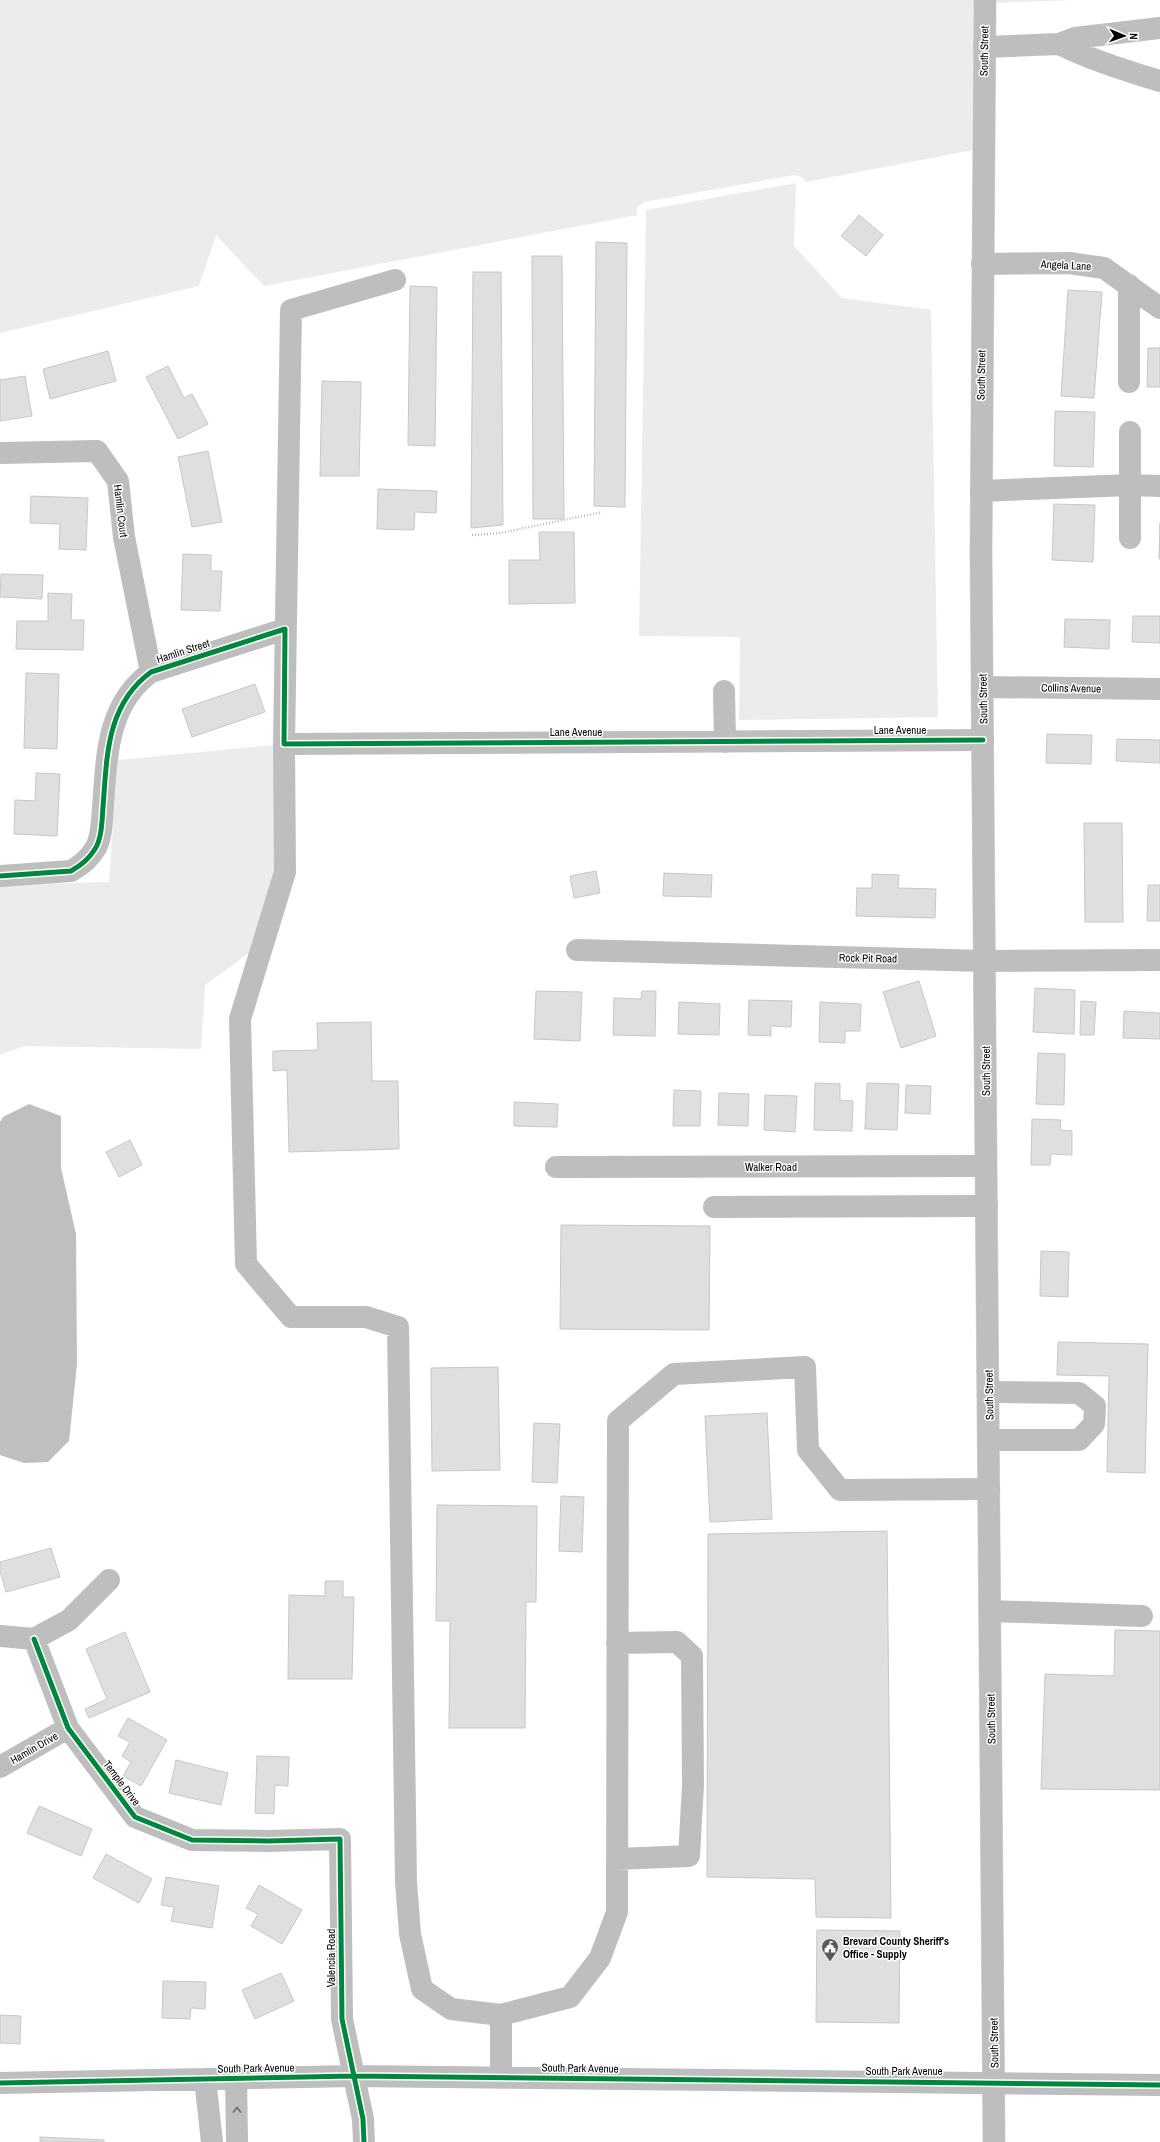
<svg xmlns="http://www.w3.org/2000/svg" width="1160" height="2142" font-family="'Archivo Narrow',sans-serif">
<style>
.green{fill:#ececec}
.water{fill:#bfbfbf}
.building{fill:#dfdfdf;stroke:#c7c7c7}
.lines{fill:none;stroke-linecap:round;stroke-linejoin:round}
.major-casing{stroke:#dbdbdb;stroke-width:23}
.path{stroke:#b9b9b9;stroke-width:2.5;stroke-dasharray:1 2;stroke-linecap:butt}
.minor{stroke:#bebebe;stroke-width:22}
.major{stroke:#bebebe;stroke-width:22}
.cycleway-casing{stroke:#fff;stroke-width:8}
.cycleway{stroke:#00873e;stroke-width:5}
.oneway{stroke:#686868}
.labels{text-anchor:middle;stroke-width:3;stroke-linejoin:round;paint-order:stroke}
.street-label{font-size:11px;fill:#000;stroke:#fff}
.poi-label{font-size:11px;font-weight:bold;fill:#000;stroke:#fff;text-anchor:start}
</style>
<rect width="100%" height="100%" fill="#fff"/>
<path class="green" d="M0 0H974L973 150 806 182 802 177 794 175 644 202 637 207V215L264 286 216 235 199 286 0 333Z
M996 0H1071L996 3Z
M796 183 794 246 842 298 931 310 938 717 739 720 740 637 639 636 646 210Z
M275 745 278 932 205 985 201 1049 24 1046 0 1055V885L109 882 118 760Z"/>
<path class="water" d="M29 1104 61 1116V1168L76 1234 77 1364 69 1441 48 1462 24 1463 0 1455V1122L3 1117Z"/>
<path class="building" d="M859 215 883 235 866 256 841 236Z
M596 242 627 243 625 507 594 506Z
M532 256H562L564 519H533Z
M473 272H501L503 525 471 528Z
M410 286 437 287 435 446 408 445Z
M1068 290 1102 292 1094 398 1061 396Z
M1148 348H1160V387H1147Z
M108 351 116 381 50 399 43 369Z
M168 366 184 398 192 394 208 424 178 439 146 377Z
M25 376 32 416 0 421V380Z
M322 381 361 382 359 476H320Z
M1055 411 1095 412 1093 467 1054 466Z
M208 451 222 522 192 527 178 457Z
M378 489 437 491 436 513 415 512 414 530 377 529Z
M31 496 88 498 86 550 59 549 60 524 30 523Z
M1054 504 1095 505 1093 562 1052 560Z
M1160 523V559H1159Z
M539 532H574L575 603 509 604V560H540Z
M183 554 211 555V571H222L220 611 181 610Z
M1 574 43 575 42 599 0 597Z
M48 593 72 594 71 620H84L83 650 16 649 17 621H48Z
M1133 616H1160V643L1132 642Z
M1065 619 1110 620 1109 649 1064 647Z
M26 673 59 674 57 749 24 748Z
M255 684 265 712 192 737 182 709Z
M1047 734 1092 735 1091 764 1046 763Z
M1117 739 1160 740V763L1116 761Z
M36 773 60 774 57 836 14 834 15 800 35 801Z
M1084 823H1122L1123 922H1085Z
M596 871 600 893 574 898 570 876Z
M664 873 712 875 711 897 663 896Z
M872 874 899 875 898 888 936 889 935 918 856 916 857 888H872Z
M1148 885H1160V921H1147Z
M919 981 936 1036 901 1048 883 992Z
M1035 988 1075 990 1074 1034 1033 1032Z
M536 991 582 992 580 1041 534 1039Z
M642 991H656L655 1036 613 1035 614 998 641 999Z
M749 1000 792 1001 791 1027 771 1026V1036L748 1035Z
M1081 1001 1096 1002 1094 1035H1080Z
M679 1002 720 1004 719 1035 678 1034Z
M820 1002 861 1004 860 1031H845V1043L819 1042Z
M1124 1011 1160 1013V1039L1123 1038Z
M371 1022 372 1081H398L399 1149 289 1152 287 1070 273 1071V1051L318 1050 317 1023Z
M1038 1053 1065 1054 1064 1105 1036 1104Z
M815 1083 840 1084V1100L853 1101 852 1131 814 1130Z
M867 1083 899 1084 897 1130 865 1129Z
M906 1085 931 1086 930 1114 905 1113Z
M674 1090 701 1091 700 1126H673Z
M719 1093 749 1094 748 1126 718 1125Z
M765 1095 797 1096 795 1132 764 1130Z
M514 1102 558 1104 557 1127 514 1126Z
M1032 1119 1061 1120 1060 1130 1072 1131V1155L1051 1154 1050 1165H1031Z
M130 1140 142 1165 119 1177 106 1152Z
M561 1225 710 1226 709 1330 560 1329Z
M1041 1251 1069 1252 1068 1297 1040 1296Z
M1058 1342 1148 1344 1145 1473 1107 1472 1109 1376 1057 1375Z
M498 1367 500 1470 432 1471 431 1368Z
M767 1413 772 1519 710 1522 705 1416Z
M534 1423 560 1424 557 1483 532 1482Z
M561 1496 584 1497 582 1552 559 1551Z
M437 1505 537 1506 536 1602H526L525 1728H449L450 1621H436Z
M887 1531 891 1918 816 1917 815 1879 707 1877 708 1534Z
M51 1548 60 1577 6 1592 0 1571V1562Z
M325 1581H343V1597H354L352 1679H288L289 1595 325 1596Z
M1115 1630 1160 1631V1790L1041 1789 1045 1674 1114 1676Z
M125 1632 150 1692 89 1718 85 1709 107 1699 86 1649Z
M128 1718 167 1740 141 1786 123 1776 131 1762 122 1756 130 1742 118 1736Z
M257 1756 289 1757 288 1786 275 1785 274 1814 255 1813Z
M176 1760 228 1773 221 1805 169 1793Z
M39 1806 92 1829 81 1856 27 1833Z
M106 1854 152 1879 139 1903 93 1878Z
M166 1877 219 1886 212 1928 171 1921 174 1907 161 1905Z
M259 1885 302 1910 282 1944 251 1926 258 1914 246 1908Z
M817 1930 900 1931 899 2023 816 2022Z
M281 1973 294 2001 255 2019 242 1990Z
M163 1981 206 1982 205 2009 191 2008 190 2019 162 2018Z
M0 2015 21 2016 20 2044 0 2043Z
M40 2137 104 2140V2142H40Z"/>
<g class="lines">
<g class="major-casing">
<path id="major" d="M985 0 981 552 994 2142"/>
</g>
<path class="path" d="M472 535 501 533 602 512"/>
<path class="minor" d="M1059 44C1091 60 1126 71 1160 81
M984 47 1059 44 1075 38 1160 28
M982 264 1069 263 1104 268 1160 308
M395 280 291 310 284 744 983 740
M1129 285V382
M1130 432V538
M0 453 97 451 118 481 124 537 151 672
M981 491 1130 485 1160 486
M983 687 1160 689
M724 691 725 742
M284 744 285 872 240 1019 246 1264 291 1317H366L398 1327 406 1882 410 1934 422 1989 451 2009 501 2015
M0 876 71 871C80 866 89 859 95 849 102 838 102 820 103 807 107 757 106 705 151 672L285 629
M577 950 985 961 1160 960
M556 1167 986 1166
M714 1207 987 1206
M989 1392 1079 1393 1095 1406 1094 1424 1079 1440H989
M990 1611 1142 1616
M0 1636 34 1639 69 1620 109 1580
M34 1639 68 1728 135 1817 192 1840 269 1841 340 1839 342 2019 363 2119 364 2142
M0 1767 68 1728
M617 1859 689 1856 693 1785 692 1656 677 1642 617 1643
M236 2078 237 2142
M501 2078V2015L570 1997 600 1958 617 1912 618 1421 674 1374 805 1367 808 1450 840 1490 989 1489
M205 2079 212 2142
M0 2083 353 2076 1160 2085"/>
<use href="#major" class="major"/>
<g class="cycleway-casing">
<path id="cycleway" d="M0 876 71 871C80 866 89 859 95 849 102 838 102 820 103 807 107 757 106 705 151 672L285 629 284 744 983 740
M34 1639 68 1728 135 1817 192 1840 269 1841 340 1839 342 2019 363 2119 364 2142
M0 2083 353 2076 1160 2085"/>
</g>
<use href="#cycleway" class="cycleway"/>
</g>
<defs><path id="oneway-chevron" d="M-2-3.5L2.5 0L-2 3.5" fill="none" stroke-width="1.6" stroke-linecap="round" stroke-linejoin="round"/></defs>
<use class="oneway" href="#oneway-chevron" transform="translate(237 2110) rotate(-90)"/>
<defs>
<g id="civic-pin" transform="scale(0.9)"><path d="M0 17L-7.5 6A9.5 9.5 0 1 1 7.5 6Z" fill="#595959" stroke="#fff"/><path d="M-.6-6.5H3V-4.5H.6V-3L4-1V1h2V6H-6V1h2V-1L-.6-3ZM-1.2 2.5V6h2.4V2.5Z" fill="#fff"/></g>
</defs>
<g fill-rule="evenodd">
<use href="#civic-pin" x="830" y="1947"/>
</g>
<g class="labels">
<g class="street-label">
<text transform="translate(984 51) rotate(-89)" y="4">South Street</text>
<text transform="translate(1066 265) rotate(3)" y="4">Angela Lane</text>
<text transform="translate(981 375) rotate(-89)" y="4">South Street</text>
<text transform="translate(121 511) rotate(83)" y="4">Hamlin Court</text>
<text transform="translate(183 651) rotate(-18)" y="4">Hamlin Street</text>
<text transform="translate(1071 688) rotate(1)" y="4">Collins Avenue</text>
<text transform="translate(983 699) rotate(-91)" y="4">South Street</text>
<text x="900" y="734">Lane Avenue</text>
<text x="576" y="736">Lane Avenue</text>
<text transform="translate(868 958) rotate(1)" y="4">Rock Pit Road</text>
<text transform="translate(986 1071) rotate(-90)" y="4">South Street</text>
<text x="771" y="1171">Walker Road</text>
<text transform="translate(989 1395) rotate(-91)" y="4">South Street</text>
<text transform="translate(991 1719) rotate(-91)" y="4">South Street</text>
<text transform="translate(34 1748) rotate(-30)" y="4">Hamlin Drive</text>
<text transform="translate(122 1783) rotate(53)" y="4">Temple Drive</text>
<text transform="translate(331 1958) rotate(-90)" y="4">Valencia Road</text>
<text transform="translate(994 2043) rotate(-91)" y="4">South Street</text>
<text transform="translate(256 2068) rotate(-1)" y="4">South Park Avenue</text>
<text transform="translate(580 2068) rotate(1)" y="4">South Park Avenue</text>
<text x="904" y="2075">South Park Avenue</text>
</g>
<g class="poi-label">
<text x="843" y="1945">Brevard County Sheriff's<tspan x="843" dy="13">Office - Supply</tspan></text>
</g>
</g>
<g transform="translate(1124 36) rotate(92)" stroke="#ffffff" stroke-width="3" paint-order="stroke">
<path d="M0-3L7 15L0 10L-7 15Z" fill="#000000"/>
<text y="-6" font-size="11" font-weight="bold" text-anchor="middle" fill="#000000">N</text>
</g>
</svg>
